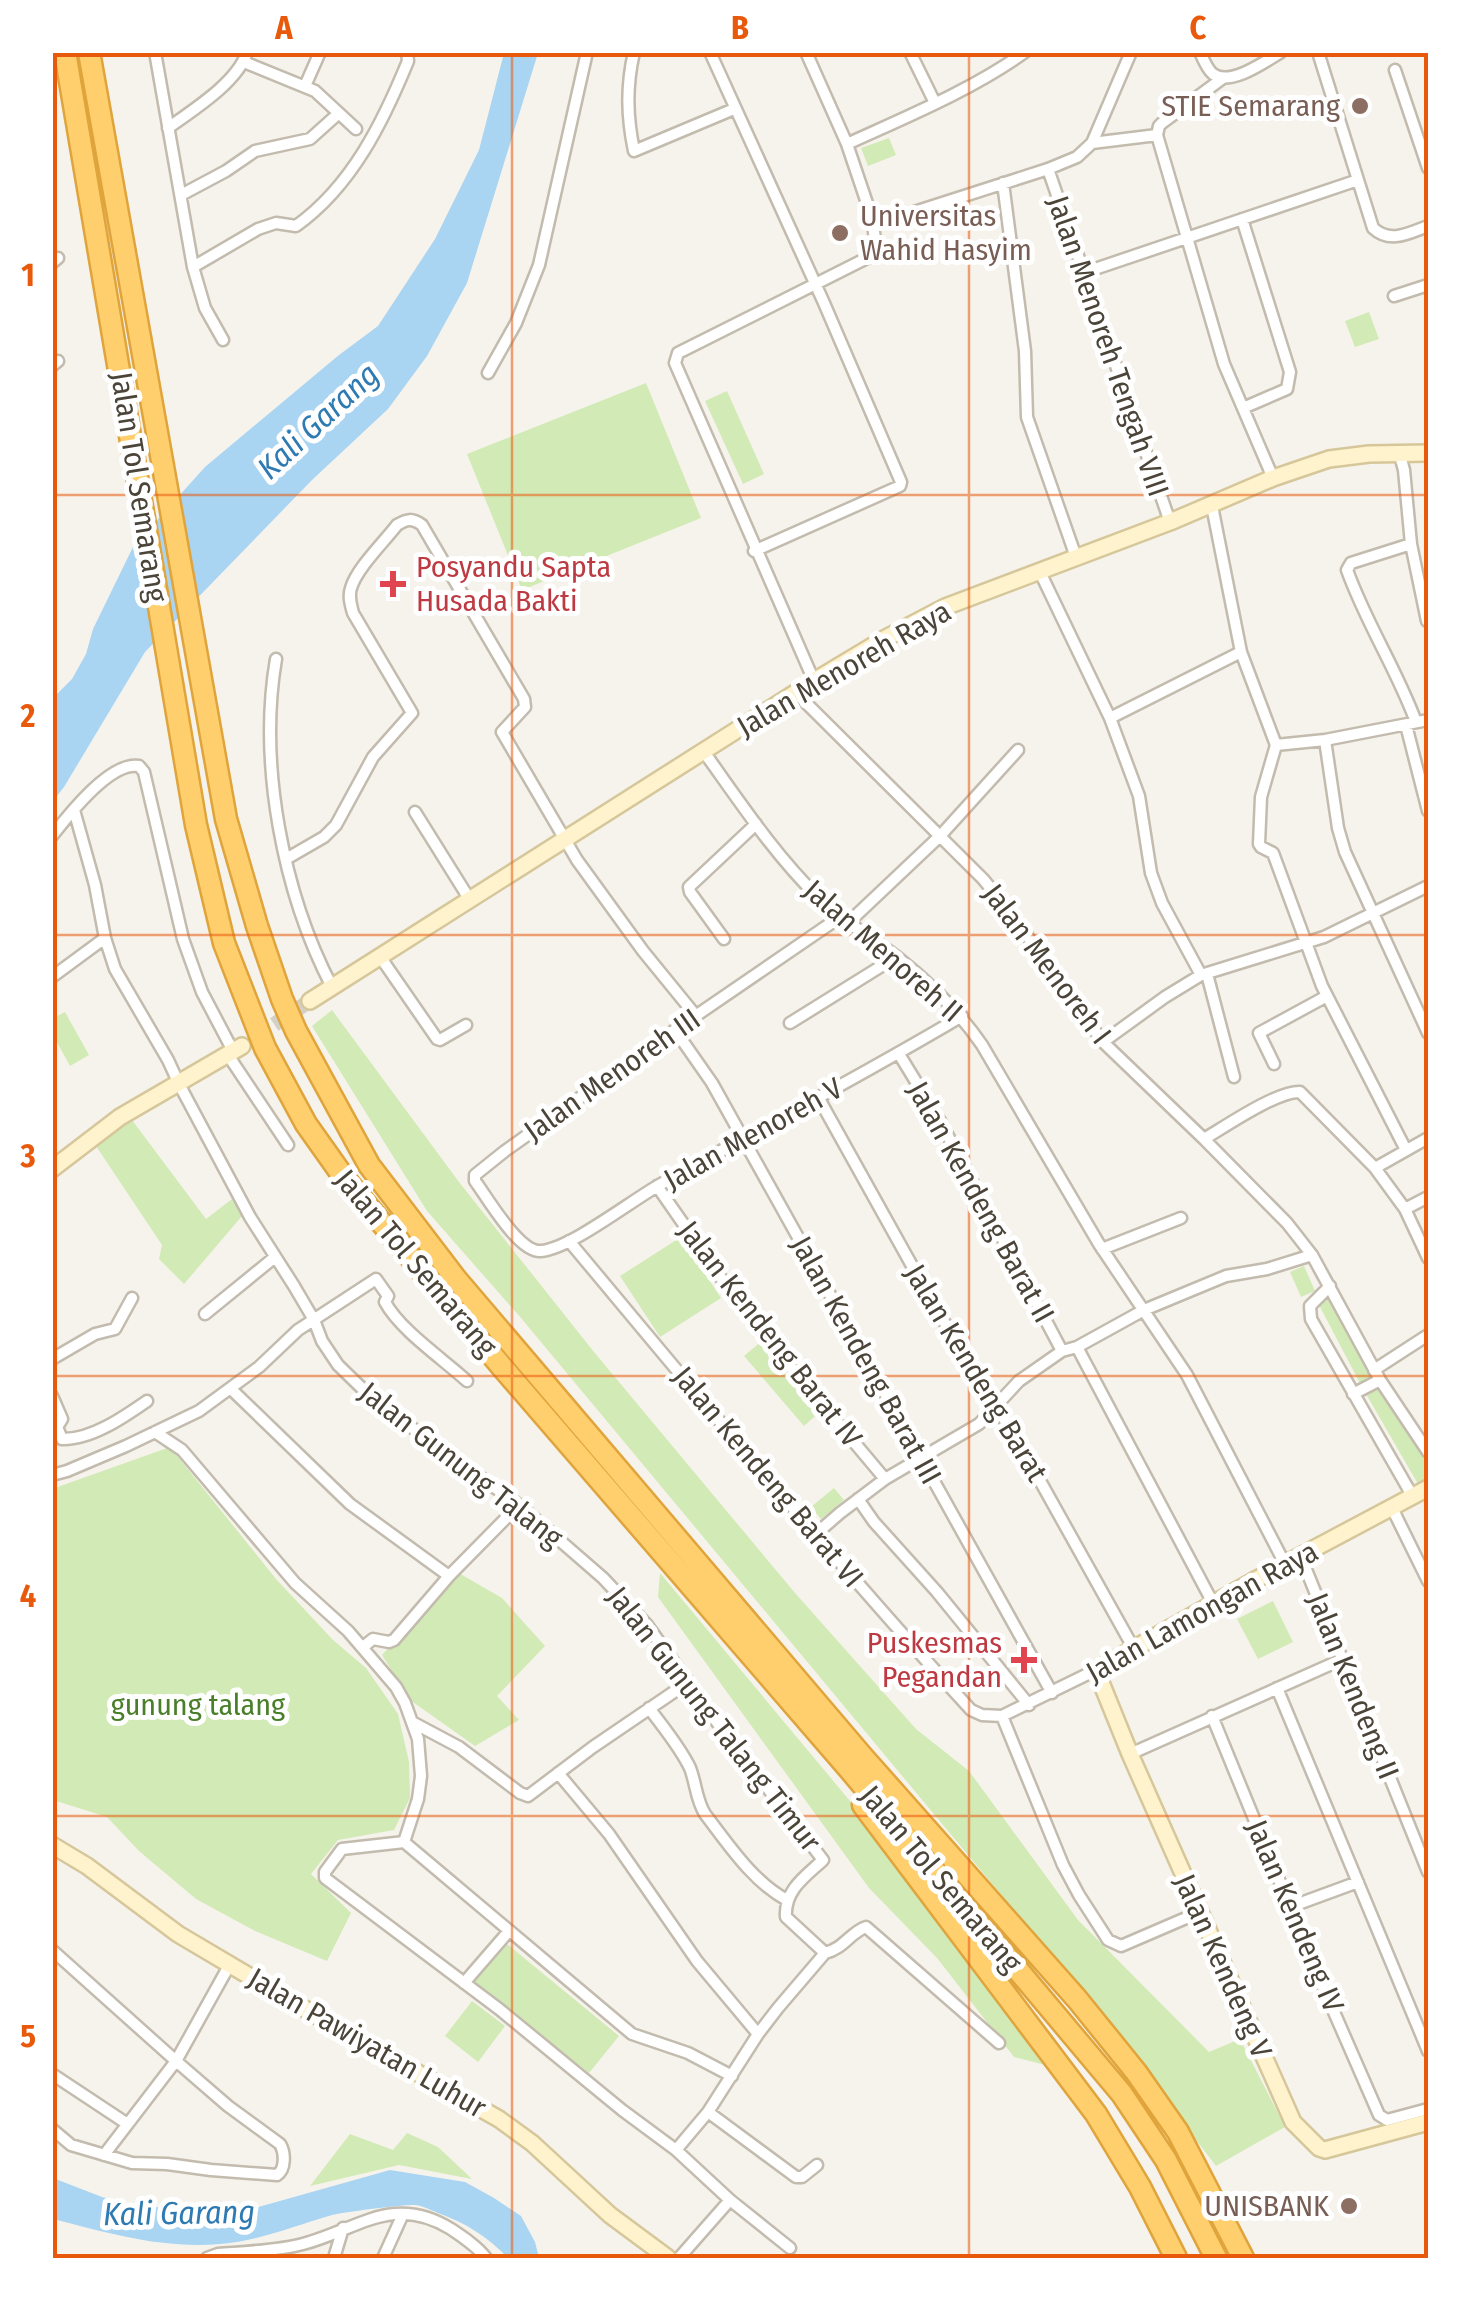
<svg xmlns="http://www.w3.org/2000/svg" width="1481" height="2311" font-family="'Fira Sans Condensed',sans-serif">
<style>
.green{fill:#d2eab5}
.water{fill:#a9d4f2}
.lines{fill:none;stroke-linecap:round;stroke-linejoin:round}
.secondary-tunnel{stroke:#d4d0c8;stroke-width:15;stroke-dasharray:15 8;stroke-linecap:butt}
.street-casing{stroke:#c2bbae;stroke-width:15}
.secondary-casing{stroke:#d6c79b;stroke-width:20}
.highway-casing{stroke:#e0a43c;stroke-width:25}
.street{stroke:#fff;stroke-width:10}
.secondary{stroke:#fff3cd;stroke-width:15}
.highway{stroke:#ffcf6e;stroke-width:20}
.grid{fill:none;stroke:#e8590c;stroke-width:2.5;stroke-opacity:0.55}
.education-dot{fill:#8d6e63;stroke:#fff;stroke-width:4}
.health-dot{fill:#e0444e;stroke:#fff;stroke-width:4}
.labels{text-anchor:middle;stroke-width:10;stroke-linejoin:round;paint-order:stroke}
.education-label{font-size:30px;fill:#785e54;stroke:#fff;text-anchor:end}
.street-label{font-size:30px;fill:#4b4439;stroke:#fff}
.health-label{font-size:30px;fill:#be3a42;stroke:#fff;text-anchor:start}
.park-label{font-size:30px;fill:#4a7f2a;stroke:#fff}
.water-label{font-size:32px;font-style:italic;fill:#2e7ab2;stroke:#fff}
.neatline{fill:none;stroke:#e8590c;stroke-width:4}
.grid-label{font-size:32px;text-anchor:middle;font-weight:bold;fill:#e8590c}
</style>
<rect width="100%" height="100%" fill="#f6f3ec"/>
<path class="green" d="M889 138 896 155 868 166 861 148Z
M1369 312 1379 339 1355 347 1345 321Z
M646 383 701 518 522 590 467 454Z
M727 391 764 474 743 484 705 401Z
M332 1010 459 1182 594 1352 795 1593 916 1729 969 1771 1078 1920 1209 2052 1240 2039 1285 2127 1216 2166 1092 2004 521 1318 427 1211 312 1026Z
M65 1012 89 1055 70 1066 53 1035V1018Z
M132 1120 206 1219 232 1199 242 1216 184 1284 159 1259 162 1245 96 1146Z
M681 1237 721 1298 660 1337 620 1276Z
M1304 1266 1315 1291 1301 1297 1290 1272Z
M1332 1297 1381 1389 1428 1457V1479L1418 1484 1362 1387 1319 1305Z
M763 1340 823 1409 804 1426 744 1356Z
M170 1447 276 1579 333 1640 366 1668 398 1714 409 1762 410 1798 394 1830 338 1840 311 1874 351 1913 327 1961 255 1931 196 1899 139 1851 107 1817 53 1800 52 1489Z
M834 1488 844 1500 821 1519 811 1507Z
M457 1572 502 1598 545 1646 497 1696 519 1720 475 1746 410 1700 382 1655Z
M660 1573 850 1801 1053 2067 1014 2057 937 1958 869 1888 658 1597Z
M1273 1601 1293 1642 1258 1659 1237 1619Z
M496 1935 619 2036 589 2073 463 1973Z
M472 2001 505 2026 478 2062 445 2036Z
M407 2133 438 2147 472 2179 399 2165 310 2186 350 2134 393 2150Z"/>
<path class="water" d="M504 53H538L467 283 427 356 388 409 312 480 145 652 64 787 53 801V698L72 679 86 654 93 629 133 547 205 467 339 355 378 326 435 239 479 150Z
M390 2170 465 2182 494 2198 521 2216 535 2242 539 2258H508C488 2237 466 2223 438 2213 431 2210 423 2206 416 2205 404 2204 344 2212 332 2215 294 2226 259 2241 220 2244 162 2249 108 2233 53 2219V2178L102 2197 143 2207 198 2208 237 2213Z"/>
<g class="lines">
<path class="secondary-tunnel" d="M255 1037 310 1001"/>
<g class="street-casing">
<path id="street" d="M155 52 193 267 205 308 223 340
M634 52C626 87 627 117 634 151L734 109
M710 52 824 303 901 482 900 486 754 551
M806 52 847 144 872 218 877 253 678 353 675 363 814 681
M910 52 935 103
M1200 52C1203 59 1207 69 1213 74 1230 87 1266 61 1281 52
M1318 52 1373 228C1390 244 1409 233 1428 226
M244 62 315 91 356 129
M1395 70 1428 168
M305 86 320 52
M168 128C193 110 238 82 247 52
M1157 135 1224 364 1273 478
M1157 135 1159 126 1162 123 1223 78
M1092 143 1157 135
M847 144C906 117 972 90 1025 52
M1048 169 1170 522
M1003 183 1025 351 1027 417 1076 557
M181 195 226 171 255 151 310 139 339 113
M1242 219 1290 372 1287 389 1243 408
M874 225 1048 169 1077 157 1092 143 1131 52
M52 263 58 258
M193 267 258 229 276 223 296 226C352 186 383 122 408 61L407 52
M1083 273 1358 180
M1394 296 1428 285
M52 366 58 361
M488 373 516 323 539 265 587 52
M1399 452 1404 470 1411 544 1427 621
M1212 506 1241 652 1276 745
M1411 544 1351 563 1347 570C1366 623 1397 670 1416 722
M1039 570 1110 718 1139 796 1151 873 1162 903 1201 975
M276 659C258 764 283 893 332 987
M796 693 983 879 1011 913 1103 1042 1204 1139 1287 1223 1312 1255 1380 1380 1428 1452
M1110 718 1241 652
M1406 725 1428 811
M1325 740 1338 828 1345 852 1428 1033
M1276 745 1261 797 1259 844 1261 847 1273 853 1322 986 1406 1150
M1276 745 1325 740 1428 720
M704 752C740 802 774 854 818 897 841 920 871 937 897 957 930 983 958 1010 982 1045L1099 1244 1187 1375 1285 1564
M74 810 95 885 105 938 115 969 168 1060 179 1084 250 1217 294 1286 314 1320 322 1341 338 1365 375 1401 519 1505 603 1578 647 1625 719 1725 823 1860C806 1876 784 1890 786 1917L825 1953 778 2008 758 2034 708 2112 676 2150
M415 812 470 900
M52 836C69 814 111 761 139 766L144 772 183 939 202 992 233 1051
M286 859 324 837 336 825 373 757 412 713 353 613C351 605 348 597 351 588 357 568 384 542 397 525 407 519 412 518 422 525L524 699 525 707 502 732 577 860 643 951 696 1016
M840 917 675 1030 505 1151 475 1175V1181C487 1197 519 1253 541 1251 570 1249 632 1200 661 1184 761 1128 863 1075 962 1016
M849 922 941 835 1018 750
M724 939 690 892 689 887 756 824
M381 958 437 1039 440 1040 466 1025
M1207 974 1234 1077
M52 977 105 938
M790 1023 896 957
M675 1030 712 1083 1052 1693
M1103 1042 1165 997 1201 975 1324 937 1428 886
M899 1054 940 1121 1062 1351
M228 1055 288 1145
M1274 1064 1259 1033 1327 996
M818 1097 935 1307 1020 1445 1134 1649
M1204 1139C1226 1126 1277 1091 1300 1092L1375 1168 1405 1209 1428 1258
M1375 1168 1428 1138
M657 1186 744 1311 885 1479
M1405 1209 1428 1197
M569 1241C701 1399 832 1558 971 1710L982 1715 1002 1716 1096 1670
M1102 1249 1181 1218
M1330 1286 1310 1306 1311 1319 1413 1497
M205 1314 275 1257
M1077 1347 1214 1605
M52 1359 95 1334 115 1329 132 1298
M1374 1370 1428 1335
M231 1389 350 1504 449 1576
M1353 1394 1380 1380
M52 1396 62 1419 57 1427 62 1439C91 1440 124 1417 147 1401
M155 1432 182 1450 295 1583 348 1631 396 1687 405 1703 418 1739 421 1776 418 1799 404 1842 342 1849 325 1872V1878L499 2009 622 2110 676 2150 730 2200 790 2248
M52 1475 67 1471 126 1446 199 1411 259 1367 298 1330 376 1279 388 1296 385 1302C400 1330 443 1359 467 1381
M858 1499 874 1522 937 1592 1029 1705
M1392 1508 1428 1581
M817 1533 840 1513 885 1479 979 1424 1019 1381 1062 1351 1077 1347 1144 1310 1226 1276 1267 1269 1312 1255
M1301 1557 1428 1872
M363 1647 373 1639 389 1642 394 1640 449 1576 519 1505
M1277 1688 1428 2051
M649 1708C663 1727 680 1747 690 1768 696 1783 696 1800 705 1814 728 1844 753 1882 787 1900
M1002 1716 1063 1865 1079 1895 1108 1940 1121 1946 1200 1912
M1212 1716 1320 1980 1379 2115 1387 2120 1428 2109
M412 1722 459 1747 520 1793 528 1796 593 1747 687 1683
M1130 1754 1343 1659
M558 1773 609 1834 697 1961 758 2034
M404 1842 632 2034 688 2053 732 2076
M1290 1907 1358 1882
M52 1950 176 2061 228 2106 280 2144C285 2152 286 2169 277 2175L211 2170 167 2164 132 2163 71 2145 52 2129
M825 1953C843 1949 851 1932 866 1927L999 2043
M464 1983 509 1931
M52 2074 126 2123
M708 2112 796 2177H802L817 2165
M104 2155 176 2061 230 1964
M207 2258 218 2254C244 2252 277 2251 303 2244 357 2230 393 2193 451 2229 463 2237 478 2247 486 2258
M334 2258 343 2228
M383 2258 403 2214
M679 2258 730 2200"/>
</g>
<g class="secondary-casing">
<path id="secondary" d="M310 1001 814 681 884 639 945 607 1170 522 1273 478 1329 459 1369 454 1428 453
M52 1169 120 1117 242 1046
M1428 1488 1257 1579 1096 1670 1130 1754 1293 2122 1319 2148 1325 2150 1428 2122
M52 1845 87 1866 178 1934 310 2012 499 2119 532 2143 610 2215 668 2258"/>
</g>
<g class="highway-casing">
<path id="highway" d="M65 52 196 825 224 943 265 1048 306 1124 345 1179 502 1367 850 1770 1122 2094 1166 2160 1216 2258
M89 52 226 819 257 926 282 999 296 1031 369 1165 456 1279 862 1756 1077 1999 1136 2072 1178 2132 1243 2258
M863 1805 1096 2114 1140 2187 1176 2258"/>
</g>
<use href="#street" class="street"/>
<use href="#secondary" class="secondary"/>
<use href="#highway" class="highway"/>
</g>
<path class="grid" d="M512 52V2258M969 52V2258M52 495H1428M52 935H1428M52 1376H1428M52 1816H1428"/>
<g class="education-dot">
<circle cx="1360" cy="106" r="10"/>
<circle cx="840" cy="233" r="10"/>
<circle cx="1349" cy="2206" r="10"/>
</g>
<g class="health-dot">
<path d="M388 569h10v10h10v10h-10v10h-10v-10h-10v-10h10z"/>
<path d="M1019 1645h10v10h10v10h-10v10h-10v-10h-10v-10h10z"/>
</g>
<g class="labels">
<g class="education-label">
<text x="1340" y="116">STIE Semarang</text>
<text x="860" y="226" text-anchor="start">Universitas<tspan x="860" dy="34">Wahid Hasyim</tspan></text>
<text x="1329" y="2216">UNISBANK</text>
</g>
<g class="street-label">
<text transform="translate(1108 346) rotate(71)" y="10">Jalan Menoreh Tengah VIII</text>
<text transform="translate(139 487) rotate(81)" y="10">Jalan Tol Semarang</text>
<text transform="translate(844 669) rotate(-30)" y="10">Jalan Menoreh Raya</text>
<text transform="translate(883 951) rotate(41)" y="10">Jalan Menoreh II</text>
<text transform="translate(1047 964) rotate(53)" y="10">Jalan Menoreh I</text>
<text transform="translate(612 1075) rotate(-35)" y="10">Jalan Menoreh III</text>
<text transform="translate(753 1134) rotate(-29)" y="10">Jalan Menoreh V</text>
<text transform="translate(981 1202) rotate(61)" y="10">Jalan Kendeng Barat II</text>
<text transform="translate(416 1263) rotate(50)" y="10">Jalan Tol Semarang</text>
<text transform="translate(770 1334) rotate(52)" y="10">Jalan Kendeng Barat IV</text>
<text transform="translate(866 1360) rotate(61)" y="10">Jalan Kendeng Barat III</text>
<text transform="translate(976 1373) rotate(59)" y="10">Jalan Kendeng Barat</text>
<text transform="translate(461 1465) rotate(38)" y="10">Jalan Gunung Talang</text>
<text transform="translate(768 1477) rotate(50)" y="10">Jalan Kendeng Barat VI</text>
<text transform="translate(1202 1612) rotate(-29)" y="10">Jalan Lamongan Raya</text>
<text transform="translate(1353 1686) rotate(68)" y="10">Jalan Kendeng II</text>
<text transform="translate(714 1719) rotate(52)" y="10">Jalan Gunung Talang Timur</text>
<text transform="translate(941 1879) rotate(50)" y="10">Jalan Tol Semarang</text>
<text transform="translate(1295 1916) rotate(67)" y="10">Jalan Kendeng IV</text>
<text transform="translate(1223 1966) rotate(66)" y="10">Jalan Kendeng V</text>
<text transform="translate(367 2043) rotate(30)" y="10">Jalan Pawiyatan Luhur</text>
</g>
<g class="health-label">
<text x="416" y="577">Posyandu Sapta<tspan x="416" dy="34">Husada Bakti</tspan></text>
<text x="1002" y="1653" text-anchor="end">Puskesmas<tspan x="1002" dy="34">Pegandan</tspan></text>
</g>
<g class="park-label">
<text x="198" y="1715">gunung talang</text>
</g>
<g class="water-label">
<text transform="translate(318 421) rotate(-43)" y="11">Kali Garang</text>
<text transform="translate(179 2213) rotate(-1)" y="11">Kali Garang</text>
</g>
</g>
<rect width="1481" height="2311" fill="none" stroke="#ffffff" stroke-width="110"/>
<rect x="55" y="55" width="1371" height="2201" class="neatline"/>
<g class="grid-label">
<text x="284" y="39">A</text>
<text x="740" y="39">B</text>
<text x="1198" y="39">C</text>
<text x="28" y="286">1</text>
<text x="28" y="727">2</text>
<text x="28" y="1167">3</text>
<text x="28" y="1607">4</text>
<text x="28" y="2047">5</text>
</g>
</svg>
